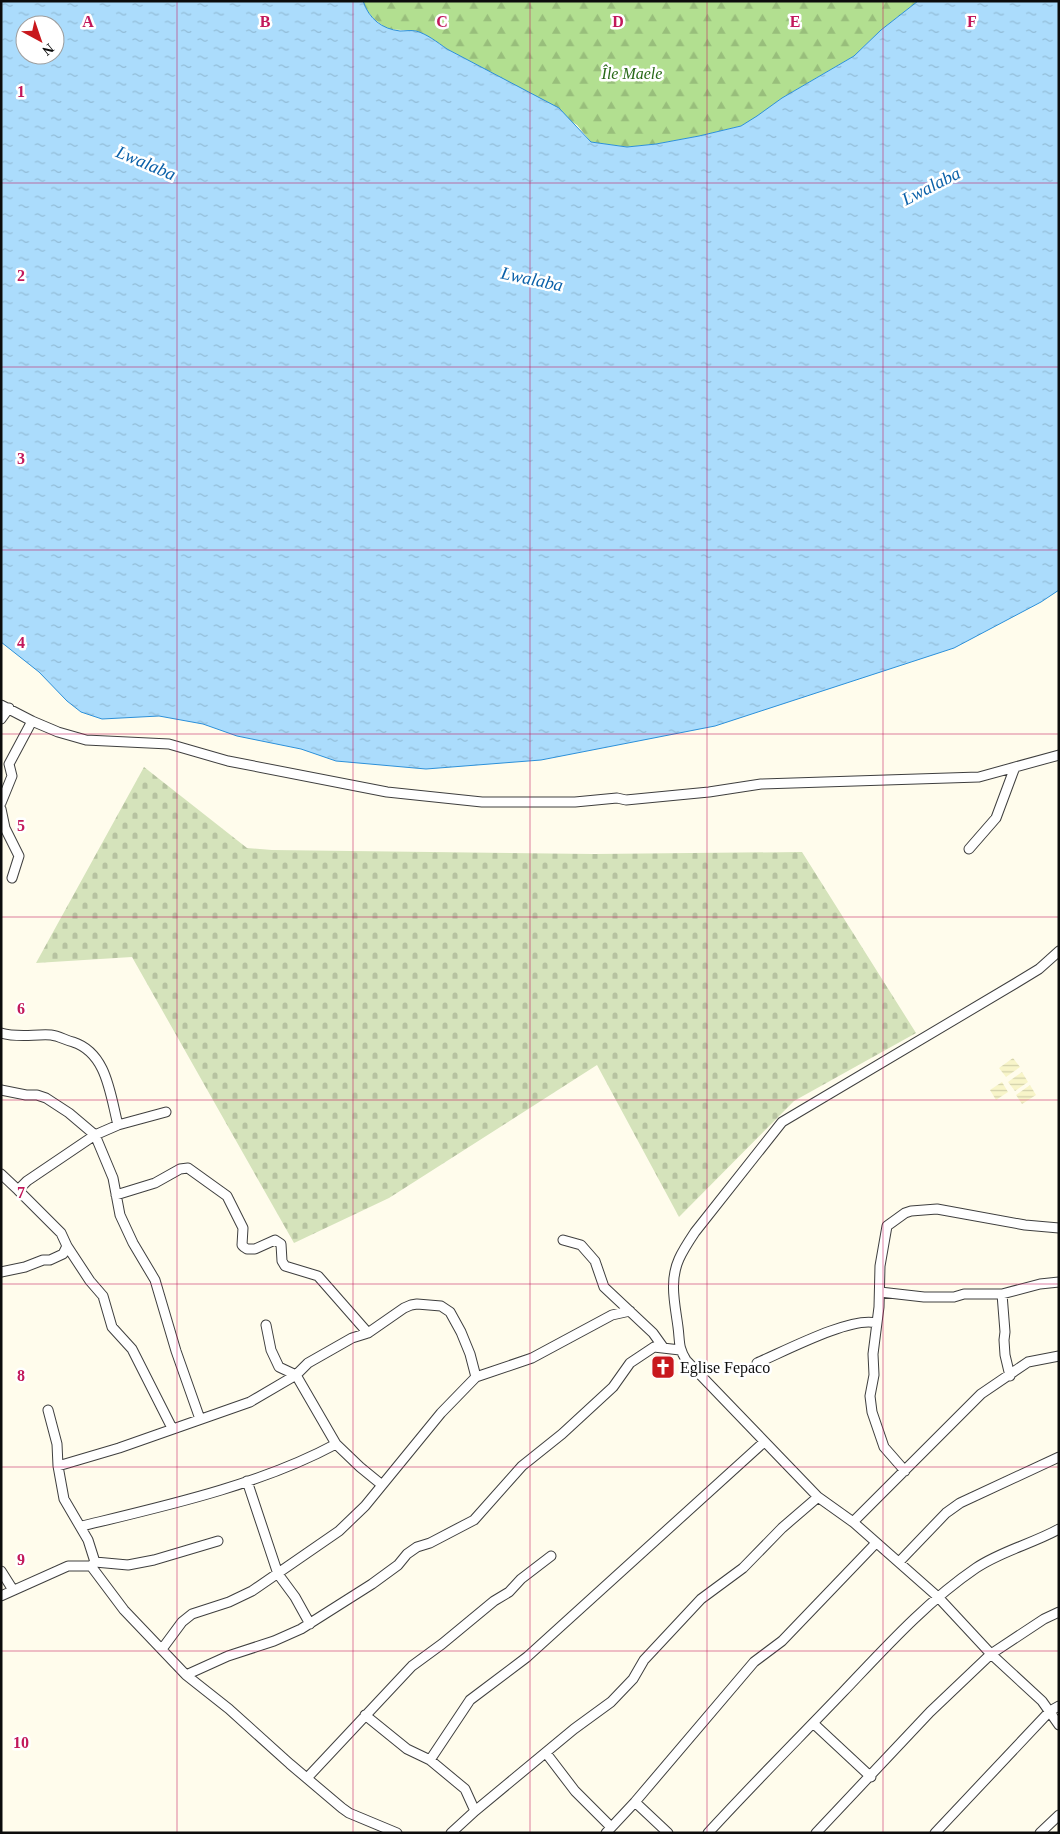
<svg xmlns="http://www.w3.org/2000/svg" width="1060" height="1834" font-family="'Times New Roman',serif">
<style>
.farmland{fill:url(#farmland-rules)}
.forest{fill:url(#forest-firs)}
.cemetery{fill:url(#cemetery-stones)}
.water{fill:url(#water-ripples);stroke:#2c90d9;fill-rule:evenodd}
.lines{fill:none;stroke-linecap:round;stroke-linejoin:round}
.minor-casing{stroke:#3f3f3f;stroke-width:11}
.minor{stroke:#fff;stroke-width:9}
.grid{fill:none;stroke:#c2185b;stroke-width:1;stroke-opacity:0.55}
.labels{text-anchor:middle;stroke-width:5;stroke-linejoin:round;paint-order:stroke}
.park-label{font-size:16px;font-style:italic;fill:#276917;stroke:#fff}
.poi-label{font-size:16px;fill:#0c0c0c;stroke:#fff;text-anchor:start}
.water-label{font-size:18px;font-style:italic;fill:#0b61a9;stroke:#fff}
.grid-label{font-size:16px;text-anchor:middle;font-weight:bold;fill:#c2185b;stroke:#fff;stroke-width:5;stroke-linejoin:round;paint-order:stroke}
</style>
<defs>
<pattern id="farmland-rules" width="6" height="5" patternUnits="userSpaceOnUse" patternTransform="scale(1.25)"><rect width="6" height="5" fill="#f8f5c9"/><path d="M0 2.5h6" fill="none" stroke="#d3d1ab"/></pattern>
<pattern id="forest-firs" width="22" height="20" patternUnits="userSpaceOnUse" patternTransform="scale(1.25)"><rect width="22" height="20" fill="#b2df90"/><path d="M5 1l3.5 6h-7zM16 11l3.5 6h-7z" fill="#98be7b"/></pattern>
<pattern id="cemetery-stones" width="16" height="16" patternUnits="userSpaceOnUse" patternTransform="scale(1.25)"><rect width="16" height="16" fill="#d5e3bb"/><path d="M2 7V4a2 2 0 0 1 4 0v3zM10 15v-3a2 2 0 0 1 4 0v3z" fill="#b6c2a0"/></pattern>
<pattern id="water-ripples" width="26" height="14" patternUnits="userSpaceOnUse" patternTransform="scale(1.25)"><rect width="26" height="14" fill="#abdcfc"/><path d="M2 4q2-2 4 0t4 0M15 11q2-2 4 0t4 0" fill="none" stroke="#92bcd7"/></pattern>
</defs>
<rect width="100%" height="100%" fill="#fffcec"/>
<path class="farmland" d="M1013 1058 1020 1067 1006 1077 999 1068Z
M1022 1072 1028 1082 1015 1091 1008 1082Z
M1002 1082 1008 1092 996 1100 990 1090Z
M1030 1085 1036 1095 1022 1104 1016 1095Z"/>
<path class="forest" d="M363 1H918L881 30 854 56 782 98 757 117 741 126 699 136 656 144 627 147 591 142 577 125 500 78 447 49 432 39 416 31 387 29 373 18 366 9Z"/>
<path class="cemetery" d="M144 767 247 848 272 850 594 854 802 852 916 1033 794 1101 679 1217 597 1065 389 1198 294 1243 132 957 36 963Z"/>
<path class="water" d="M1 1H363C369 19 382 29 400 31 405 31 411 30 416 31 427 34 437 42 447 49L559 108 591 142 627 147 656 144 699 136 741 126 757 116 782 98 854 56 881 30 918 1H1059V590L1041 602 954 648 715 726 541 760 426 769 336 761 301 749 237 736 203 724 159 716 102 719 81 712 67 701 39 672 1 642ZM25 25H55V55H25Z"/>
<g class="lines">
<g class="minor-casing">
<path id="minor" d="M1 705 32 721 58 732 86 740 169 744 228 761 387 792 482 802H575L617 798 626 800 709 792 761 784 979 777 1059 755
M1 719 9 708
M1 803 12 776 9 764 32 721
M1 809 5 828 19 856 12 878
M969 849 996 818 1015 767
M1059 951 1039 969 1016 983 782 1122 695 1232C689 1241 683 1250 679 1259 669 1281 675 1304 678 1327 680 1342 678 1347 686 1360L818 1497 853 1522 938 1597 991 1654 1042 1701 1059 1725
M1 1033C18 1038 34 1034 51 1035 59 1036 65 1040 73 1042 107 1053 110 1094 118 1125
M1 1090 26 1095H37L46 1098 69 1113 95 1135 113 1178 120 1215 133 1243 155 1280 176 1351 200 1419
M1 1174 18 1190 27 1181 95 1135 118 1125 166 1112
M18 1190 61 1233 67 1246 90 1281 103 1296 112 1327 132 1349 172 1428
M116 1195 155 1183 180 1169 188 1168 227 1196 243 1228 242 1245 244 1247 247 1249H255L275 1240 281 1244 282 1261 285 1266 318 1276 368 1333
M563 1240 581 1245 595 1261 604 1287 653 1333 663 1347
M1 1272 25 1267 43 1260H50L63 1254 67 1246
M880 1292 924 1297H954L964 1294H1002L1040 1284 1059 1282
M1002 1294 1005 1332 1004 1340 1005 1355 1010 1376
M266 1325 271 1350 279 1367 296 1375 336 1444 360 1467 382 1485
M757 1363C783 1352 851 1316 876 1323
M48 1410 57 1444 58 1466 64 1499 88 1540 95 1562 91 1566
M58 1466 119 1448 250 1402 296 1375 308 1363 352 1338 368 1333 404 1308 411 1305 417 1304 441 1306 450 1312 461 1332 470 1354 476 1377
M905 1471 884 1447 872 1412 870 1396 874 1375 873 1354 879 1307 880 1266 887 1226 905 1213 911 1211 937 1209 1025 1225 1059 1228
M247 1481 278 1574 295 1597 310 1624
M853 1522 981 1394 1028 1362 1059 1356
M82 1526C165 1506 260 1485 336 1444
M95 1562 128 1565 154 1560 218 1541
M899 1562 946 1513 960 1503 1059 1457
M91 1566 124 1610 186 1675 229 1709 290 1764 342 1808 349 1813 397 1833
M1 1571 13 1590
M1 1596 68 1566H91
M162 1649 182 1622 192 1614 229 1602 252 1591 339 1531 365 1506 441 1413 476 1377 532 1358 612 1315 630 1311
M186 1675 228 1656 274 1641 301 1629 372 1584 398 1565 407 1554 417 1547 430 1543 474 1520 522 1466 562 1434 613 1387 630 1363 654 1347 680 1350
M365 1715 407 1749 430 1760 465 1789 475 1811
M813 1723 871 1777
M546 1753 575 1791 610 1826
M430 1760 470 1700 527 1657 764 1442
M307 1778 412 1666 442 1644 494 1601 509 1592 521 1579 551 1556
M635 1802 668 1833
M451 1833 475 1811 574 1729 611 1702 633 1679 644 1660 701 1599 743 1568 782 1528 818 1497
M606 1833 635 1802 754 1662 782 1641 876 1543
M708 1833C752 1785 798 1739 843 1692 884 1649 926 1602 976 1568 1001 1551 1032 1544 1059 1529
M816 1833 930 1712 991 1654 1044 1619 1059 1612
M935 1833 1050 1711 1059 1706
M1040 1833 1059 1815"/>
</g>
<use href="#minor" class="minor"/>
</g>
<path class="grid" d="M177 1V1833M353 1V1833M530 1V1833M707 1V1833M883 1V1833M1 183H1059M1 367H1059M1 550H1059M1 734H1059M1 917H1059M1 1100H1059M1 1284H1059M1 1467H1059M1 1651H1059"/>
<defs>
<g id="church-square" transform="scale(1.25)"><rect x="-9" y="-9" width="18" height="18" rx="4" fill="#c8181d" stroke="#fff"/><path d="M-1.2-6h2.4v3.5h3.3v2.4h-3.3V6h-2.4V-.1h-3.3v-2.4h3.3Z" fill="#fff"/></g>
</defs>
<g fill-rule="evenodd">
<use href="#church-square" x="663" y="1367"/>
</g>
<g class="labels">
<g class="park-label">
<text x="632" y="79">Île Maele</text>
</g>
<g class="poi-label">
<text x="680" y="1373">Eglise Fepaco</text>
</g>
<g class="water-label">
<text transform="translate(146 163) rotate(23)" y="6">Lwalaba</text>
<text transform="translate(931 186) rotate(-27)" y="6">Lwalaba</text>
<text transform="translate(532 279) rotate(12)" y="6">Lwalaba</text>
</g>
</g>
<g class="grid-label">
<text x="88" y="27">A</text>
<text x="265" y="27">B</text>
<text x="442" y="27">C</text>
<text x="618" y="27">D</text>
<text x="795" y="27">E</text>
<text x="972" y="27">F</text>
<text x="21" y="97">1</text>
<text x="21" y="281">2</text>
<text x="21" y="464">3</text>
<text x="21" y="648">4</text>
<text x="21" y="831">5</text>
<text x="21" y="1014">6</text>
<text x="21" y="1198">7</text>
<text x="21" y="1381">8</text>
<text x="21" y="1565">9</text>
<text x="21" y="1748">10</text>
</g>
<rect width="1060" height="1834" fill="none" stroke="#0c0c0c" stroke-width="5"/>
<g transform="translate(40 40) rotate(140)"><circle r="24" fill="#ffffff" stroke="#9e9e9e"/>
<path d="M0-4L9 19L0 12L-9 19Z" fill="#c8181d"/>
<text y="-8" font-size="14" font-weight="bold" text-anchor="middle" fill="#0c0c0c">N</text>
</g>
</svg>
